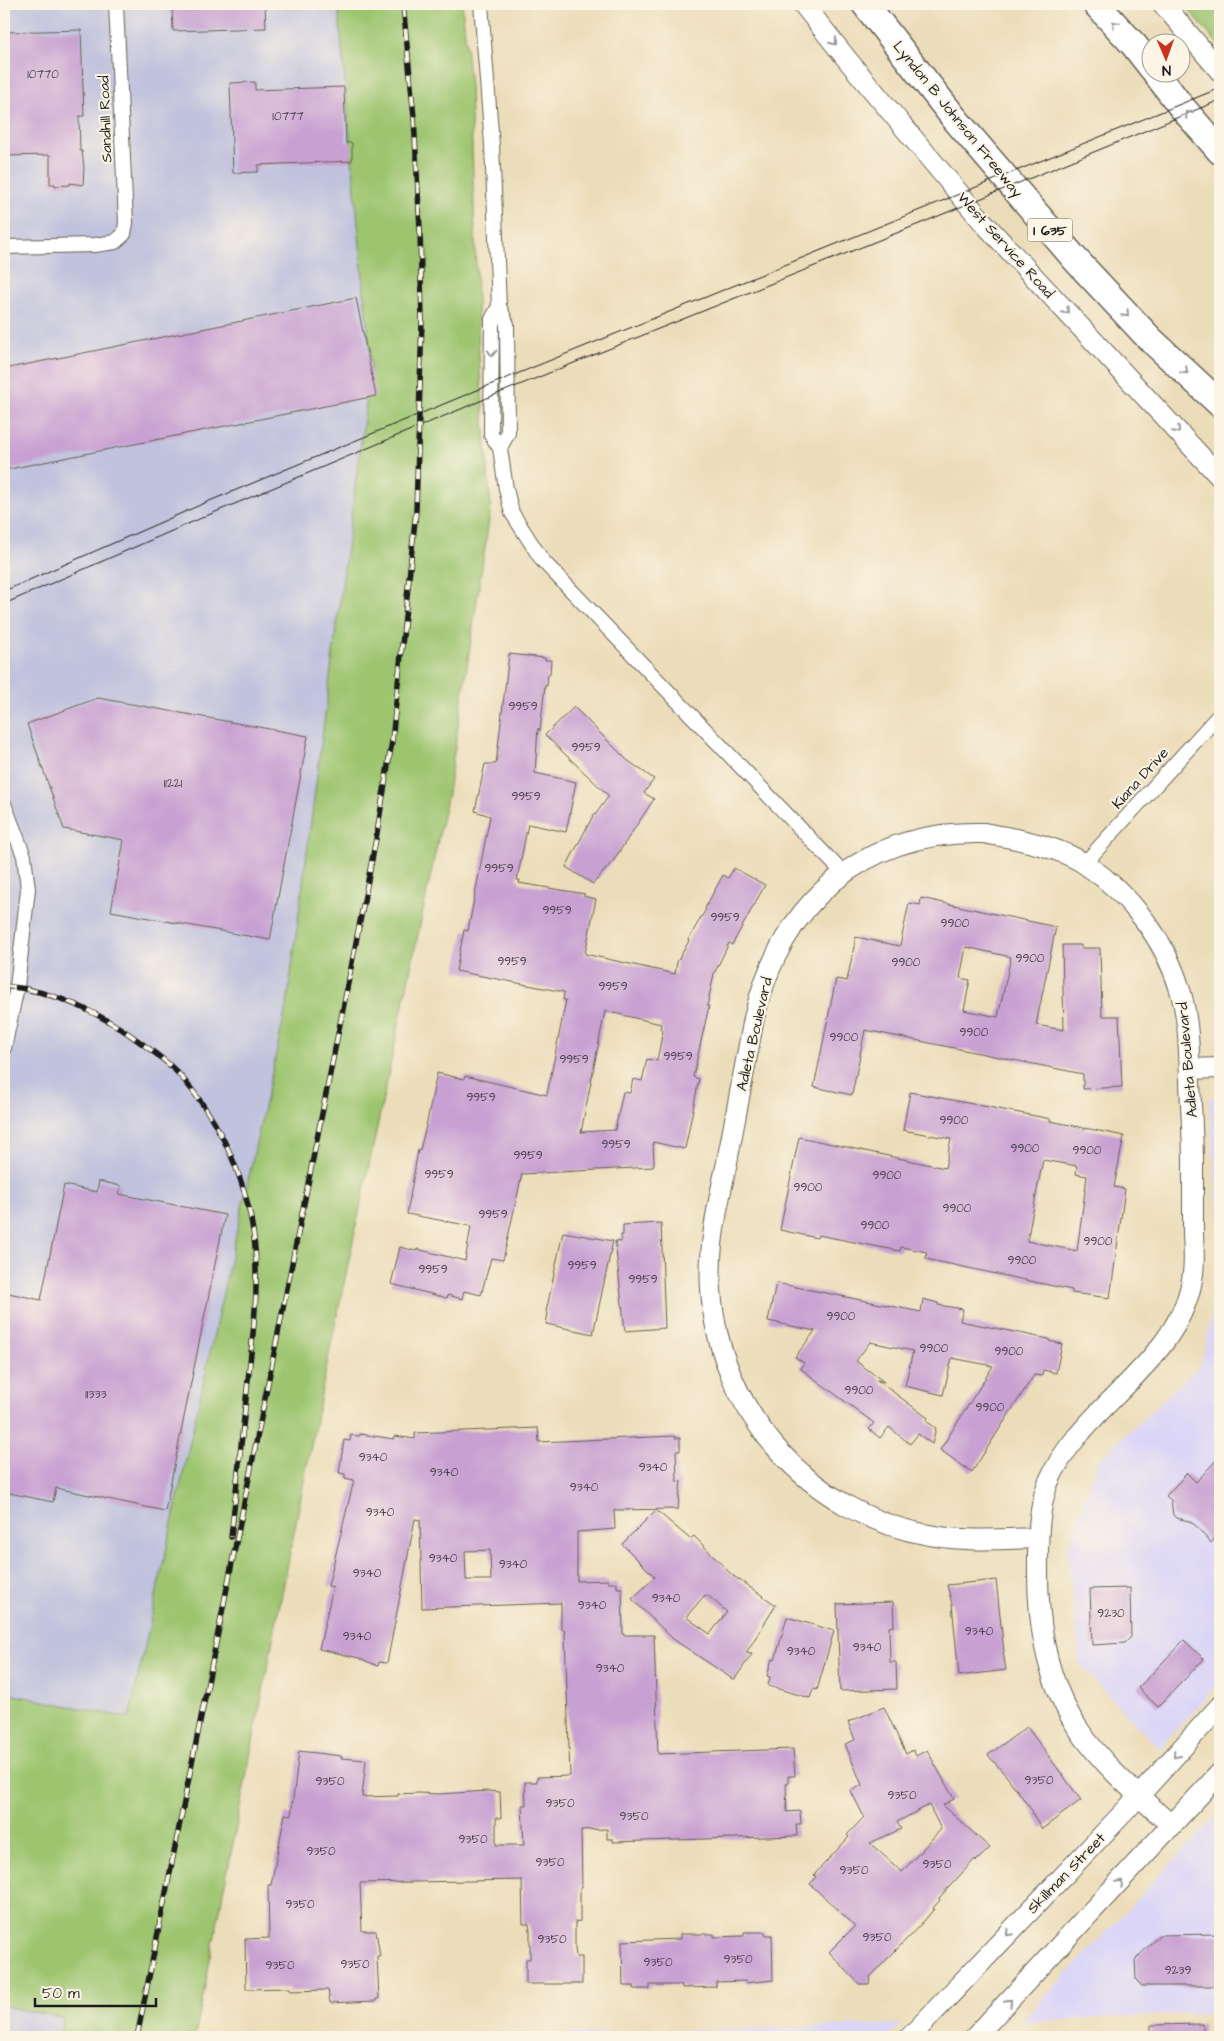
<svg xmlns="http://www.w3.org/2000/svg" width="1224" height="2041" font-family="'Architects Daughter',sans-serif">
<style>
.built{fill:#dbd6f7}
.industrial{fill:#c1c2dd}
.green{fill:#9dc570;stroke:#5c7046}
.building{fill:#c8a1d2;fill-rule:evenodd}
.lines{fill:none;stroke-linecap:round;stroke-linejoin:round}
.street-casing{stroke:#656053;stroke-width:16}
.secondary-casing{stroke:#656053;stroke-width:22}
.highway-casing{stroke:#656053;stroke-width:29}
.street{stroke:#fff;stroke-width:14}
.secondary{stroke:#fff;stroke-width:20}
.highway{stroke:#fff;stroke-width:26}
.tram{stroke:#1c1c1c;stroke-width:1}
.rail-casing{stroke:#1c1c1c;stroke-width:5.5}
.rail{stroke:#fcf5e5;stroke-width:4;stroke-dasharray:11;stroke-linecap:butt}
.oneway{stroke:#999}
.labels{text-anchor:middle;stroke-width:4;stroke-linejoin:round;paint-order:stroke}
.number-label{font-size:12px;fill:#473d4a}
.shield{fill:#fcf5e5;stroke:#5f5d58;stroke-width:1}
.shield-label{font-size:14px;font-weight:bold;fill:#1c1c1c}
.street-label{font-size:15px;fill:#1c1c1c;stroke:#fcf5e5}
</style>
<rect width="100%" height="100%" fill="#fcf5e5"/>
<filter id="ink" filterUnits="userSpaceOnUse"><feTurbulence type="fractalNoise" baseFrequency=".02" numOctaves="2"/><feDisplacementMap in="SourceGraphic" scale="10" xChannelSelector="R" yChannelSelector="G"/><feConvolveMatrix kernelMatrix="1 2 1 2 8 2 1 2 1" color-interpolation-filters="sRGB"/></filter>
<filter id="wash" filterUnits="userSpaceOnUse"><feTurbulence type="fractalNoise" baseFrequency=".0096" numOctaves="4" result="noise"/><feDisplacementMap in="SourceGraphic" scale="20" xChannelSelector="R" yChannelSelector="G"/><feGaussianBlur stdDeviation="1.12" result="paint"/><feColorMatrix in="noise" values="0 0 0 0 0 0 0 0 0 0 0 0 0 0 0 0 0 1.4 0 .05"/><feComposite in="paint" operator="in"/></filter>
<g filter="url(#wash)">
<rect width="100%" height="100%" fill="#ecddba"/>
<path class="built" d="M1220 1096V1237L1209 1099Z
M1220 1275V1682L1159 1749 1080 1665 1067 1551 1098 1461 1201 1364Z
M1220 1811V2012L1021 2022 1215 1817Z
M901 2024 888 2037H459L587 2033Z"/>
<path class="industrial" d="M4 4H338L371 366 287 1004 59 2037H4Z"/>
<path class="green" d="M338 4H462L470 85 479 357 491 507 448 793 329 1354 195 2037H59L63 2018 4 2006V1693L129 1718 287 1004 371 366Z
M1184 4H1220V47Z"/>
<g id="blocks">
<path class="building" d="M172 4H265L266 28 173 31Z
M81 30 84 116H79L80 151H82L84 167 83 185 70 183V185L55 186V184H50V155L4 156V32Z
M255 82V90L344 87 346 143H352V161L258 165V172L233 173 230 83Z
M356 298 376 396 4 470V369Z
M509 654 545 658V660H551L550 674H548L547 686 545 685 540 731 538 728 535 773 576 782 566 832 528 824 517 880H520L519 883 585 894 583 896 596 899 585 954 675 974 677 962 689 941 688 940 706 909 705 908 723 875 728 878 734 868 765 885 732 945 729 943 714 974 707 1006H709L693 1077 699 1079 685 1149 653 1142 654 1163 653 1167 522 1174 503 1260 491 1258 481 1295 464 1291 462 1299 448 1295 447 1298 391 1284 400 1247 416 1251 417 1249 465 1261 471 1226 407 1214 418 1150H420L427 1122 437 1073 464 1079 465 1076 547 1095 566 1000H563L564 992 456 971 464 930 468 931 490 816 475 811 485 764H496ZM605 1011 661 1024 660 1029 663 1030 657 1061 647 1059 642 1081 633 1079 630 1093 623 1092 615 1130 581 1132Z
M98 698 308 736 270 940 111 911 124 840 64 829 27 724Z
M574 707 627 760 654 779 644 793 654 799 613 861 593 884 566 867 594 814 595 815 609 796 545 735Z
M921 898 1056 927 1036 1025 1064 1030 1062 945H1081V948H1100L1102 1016H1119L1122 1087 1083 1089V1074L865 1030 852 1095 814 1087 836 979 847 981 856 937 900 946 909 903 920 905ZM966 947 1011 957 998 1017 964 1010 970 980 960 978Z
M910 1092 1051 1119 1050 1121 1124 1136 1114 1187 1125 1189 1110 1298 1072 1293V1290L926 1259 927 1252 901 1247 900 1251 818 1235 817 1238 780 1230 799 1137 945 1168 951 1139 903 1130ZM1043 1160 1077 1166 1076 1174 1087 1176 1077 1251 1027 1241Z
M99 1181 121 1186 119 1194 225 1215 165 1511 56 1488 53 1502 4 1492V1292L41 1300 64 1185 97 1192Z
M661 1223 665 1328 625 1331 615 1241 621 1242V1235H623V1225Z
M563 1232 613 1241 593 1334 546 1324 548 1313 546 1312Z
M776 1283 921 1312 923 1299 938 1303V1305L963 1309 960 1321 1049 1339V1341L1062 1344 1056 1373 1043 1370 1042 1376 1034 1375 972 1472 940 1450 993 1366 952 1358 943 1395 905 1386 913 1351 870 1342 856 1361 884 1382 877 1380 928 1418 926 1421 936 1428 932 1444 918 1434 910 1444 889 1427 880 1438 869 1429 874 1423 800 1368 804 1363 795 1357 815 1331 768 1321Z
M538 1428 539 1442 675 1436V1438H680V1451H676L677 1482 681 1481 678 1509 614 1510 615 1529 577 1532V1581L608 1580V1583H617V1588H622L623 1635H654L658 1754 793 1749 795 1776H788V1784H786L787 1812 800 1811 801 1824H796L797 1836 613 1842V1839H607V1829L581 1830 582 1887H580V1921L575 1922V1948L576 1957H582V1984H526V1959H530V1931L529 1924H523L522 1880 360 1883 362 1931H376L380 1956H377L379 1999H376V2001L330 2003 328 1990 290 1991V1988L246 1989 245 1939 269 1938 268 1885H271L285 1814 291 1815 299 1751 341 1756V1758L366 1760 362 1797 398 1796V1794L418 1793 439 1794 488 1791 500 1792 501 1818H496V1845H524L522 1805H526L525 1782H537V1777L570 1776 565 1634 564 1629H561V1603L422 1608 420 1520 415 1519 387 1663 379 1662 378 1666 359 1658 319 1649 333 1587 328 1586 354 1480 345 1478V1474L339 1473 344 1440 350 1441 351 1435 360 1436V1434L394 1439 395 1436 415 1439V1433ZM490 1550 491 1580H466L465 1551Z
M1220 1456V1532L1211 1543 1195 1525 1189 1521 1176 1518 1173 1515 1171 1500 1166 1496 1187 1473 1196 1482Z
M656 1510 690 1539 694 1536 732 1575 776 1605 746 1653 752 1654 734 1680 673 1639 632 1599 655 1577 622 1544ZM707 1595 727 1612 710 1634 686 1617 704 1596Z
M996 1580 1004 1652H1003L1006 1670 959 1676 952 1604 947 1585Z
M1130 1588 1131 1637 1125 1643 1092 1645 1090 1589Z
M893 1602 894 1626 889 1627 890 1662H896L897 1689 840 1691 837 1604Z
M787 1617 834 1631 817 1690 813 1689 810 1698 768 1686 770 1677 767 1676 772 1659 775 1660Z
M1184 1640 1204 1659 1158 1707 1138 1688Z
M884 1707 906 1754 913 1750 916 1756 927 1750 954 1799 943 1805 990 1848 976 1861 975 1859 939 1898 940 1900 933 1908 934 1909 924 1921 870 1977 869 1984H859L829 1952 855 1926 810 1884 816 1877 814 1875 849 1837 847 1835 864 1817 851 1791 862 1785 845 1744 855 1740 848 1722ZM929 1805 941 1829 902 1872 870 1843 901 1829 897 1822Z
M1027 1727 1081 1800 1042 1829 1032 1813 1033 1812 1008 1778 988 1755Z
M744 1932H765V1935H772L773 1980 746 1983V1981L716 1982V1987L682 1988V1985H650V1989H634V1986H623L622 1941 680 1939V1934H714V1937L744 1936Z
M1220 1934V1986H1142L1136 1980 1135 1960 1159 1935Z
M1203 2024V2037H1151V2025Z"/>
</g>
</g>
<g filter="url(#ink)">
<use href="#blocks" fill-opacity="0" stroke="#656053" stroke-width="1"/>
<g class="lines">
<g class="street-casing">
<path id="street" d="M481 4 492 145 499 306 507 324 508 433 500 448
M4 247 95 245 115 242 124 234 126 223 116 4
M499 306 492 319 491 435 500 448 506 489 512 513 542 560 843 873
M4 804 24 856 28 889 17 987 4 1048
M1084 864 1220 714"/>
</g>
<g class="secondary-casing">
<path id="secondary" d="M803 4 850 63 983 222 1220 477
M1163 4 1220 71
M1190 1069 1220 1068
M1038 1538C1002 1539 965 1542 929 1535 809 1514 718 1410 711 1289 708 1247 718 1204 727 1162 736 1114 745 1066 754 1018 781 904 862 830 983 833 990 834 998 836 1006 837 1032 842 1062 849 1085 864 1129 893 1165 939 1180 990 1189 1019 1189 1051 1190 1081 1191 1109 1193 1137 1193 1165 1193 1188 1193 1211 1193 1234 1194 1249 1195 1265 1192 1280 1180 1348 1117 1387 1076 1438 1065 1451 1055 1467 1048 1483 1039 1507 1038 1534 1038 1559 1037 1618 1044 1676 1077 1727 1102 1765 1139 1796 1172 1826
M910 2037 1127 1809 1220 1706
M975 2037 1220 1773"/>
</g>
<g class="highway-casing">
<path id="highway" d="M865 4 955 119 1075 259 1149 338 1220 404
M1096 4 1134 45 1152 68
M1155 72 1180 105 1220 151"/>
</g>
<use href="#street" class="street"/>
<use href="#secondary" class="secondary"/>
<use href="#highway" class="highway"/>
<path class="tram" d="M4 591 207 502 492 384 1220 88
M4 604 213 513 492 396 919 224 1220 100"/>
<g class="rail-casing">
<path id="rail" d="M4 986C54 990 105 1015 144 1045 158 1055 174 1067 184 1080 228 1132 256 1202 256 1270 257 1310 251 1350 247 1390 242 1439 236 1488 231 1537
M137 2037 344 1004 376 839 392 741 416 511 422 321 420 229 414 117 403 4"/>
</g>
<use href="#rail" class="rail"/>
</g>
<defs><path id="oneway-chevron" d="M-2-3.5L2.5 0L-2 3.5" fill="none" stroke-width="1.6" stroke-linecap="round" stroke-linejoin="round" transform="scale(1.25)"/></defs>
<g class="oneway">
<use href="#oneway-chevron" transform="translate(1115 24) rotate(-132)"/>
<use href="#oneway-chevron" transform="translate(834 42) rotate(52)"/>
<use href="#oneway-chevron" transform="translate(1188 114) rotate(-131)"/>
<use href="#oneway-chevron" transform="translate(1066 311) rotate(46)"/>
<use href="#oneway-chevron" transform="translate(1126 314) rotate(47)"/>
<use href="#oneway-chevron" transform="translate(492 353) rotate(91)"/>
<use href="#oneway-chevron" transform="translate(1185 371) rotate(43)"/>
<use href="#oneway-chevron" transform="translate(1177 430) rotate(47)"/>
<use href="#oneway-chevron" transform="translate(1176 1755) rotate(132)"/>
<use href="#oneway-chevron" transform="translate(1120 1883) rotate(-47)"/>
<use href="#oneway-chevron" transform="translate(1009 1933) rotate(134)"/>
<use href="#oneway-chevron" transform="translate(1009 2002) rotate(-47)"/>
</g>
</g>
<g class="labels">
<g class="number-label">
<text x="43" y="78">10770</text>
<text x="288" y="120">10777</text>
<text x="523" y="710">9959</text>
<text x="586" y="751">9959</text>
<text x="173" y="787">11221</text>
<text x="526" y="800">9959</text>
<text x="499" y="872">9959</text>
<text x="557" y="914">9959</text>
<text x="725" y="921">9959</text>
<text x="955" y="927">9900</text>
<text x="1030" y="962">9900</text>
<text x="512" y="965">9959</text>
<text x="906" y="966">9900</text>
<text x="613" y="990">9959</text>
<text x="974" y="1036">9900</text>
<text x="844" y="1041">9900</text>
<text x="678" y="1060">9959</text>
<text x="574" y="1063">9959</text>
<text x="481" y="1101">9959</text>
<text x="954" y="1124">9900</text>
<text x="616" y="1148">9959</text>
<text x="1025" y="1152">9900</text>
<text x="1087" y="1154">9900</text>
<text x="528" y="1159">9959</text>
<text x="439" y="1178">9959</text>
<text x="887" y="1179">9900</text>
<text x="808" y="1191">9900</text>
<text x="957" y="1212">9900</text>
<text x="493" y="1218">9959</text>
<text x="875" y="1229">9900</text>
<text x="1098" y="1245">9900</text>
<text x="1022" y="1264">9900</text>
<text x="582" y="1269">9959</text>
<text x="433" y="1273">9959</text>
<text x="643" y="1283">9959</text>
<text x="841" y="1320">9900</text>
<text x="934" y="1352">9900</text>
<text x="1009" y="1355">9900</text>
<text x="859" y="1394">9900</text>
<text x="96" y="1398">11333</text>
<text x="990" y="1411">9900</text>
<text x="373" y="1461">9340</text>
<text x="653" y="1471">9340</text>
<text x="444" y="1476">9340</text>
<text x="584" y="1491">9340</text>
<text x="380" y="1516">9340</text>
<text x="443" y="1562">9340</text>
<text x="513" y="1568">9340</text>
<text x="367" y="1577">9340</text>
<text x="666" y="1602">9340</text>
<text x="592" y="1609">9340</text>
<text x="1111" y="1617">9230</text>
<text x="979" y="1635">9340</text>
<text x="357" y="1640">9340</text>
<text x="867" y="1651">9340</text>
<text x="801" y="1655">9340</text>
<text x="610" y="1672">9340</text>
<text x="1039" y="1784">9350</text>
<text x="330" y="1785">9350</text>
<text x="902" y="1799">9350</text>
<text x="560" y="1807">9350</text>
<text x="634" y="1820">9350</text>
<text x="473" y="1843">9350</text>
<text x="321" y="1855">9350</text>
<text x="550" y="1866">9350</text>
<text x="937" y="1868">9350</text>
<text x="854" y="1874">9350</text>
<text x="300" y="1908">9350</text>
<text x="877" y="1941">9350</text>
<text x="552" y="1943">9350</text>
<text x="738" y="1963">9350</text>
<text x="658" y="1966">9350</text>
<text x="355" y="1968">9350</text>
<text x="280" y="1969">9350</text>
<text x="1178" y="1974">9239</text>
</g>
<rect class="shield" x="1027.5" y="218.5" width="45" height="23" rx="4"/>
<g class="shield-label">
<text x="1050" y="235">I 635</text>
</g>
<g class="street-label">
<text transform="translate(105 119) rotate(-92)" y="5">Sandhill Road</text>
<text transform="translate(958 119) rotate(51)" y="5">Lyndon B Johnson Freeway</text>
<text transform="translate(1006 245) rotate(48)" y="5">West Service Road</text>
<text transform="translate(1140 778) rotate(-48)" y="5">Kiana Drive</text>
<text transform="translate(754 1034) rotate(-77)" y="5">Adleta Boulevard</text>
<text transform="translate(1187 1060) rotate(-95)" y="5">Adleta Boulevard</text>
<text transform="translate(1066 1873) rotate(-46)" y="5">Skillman Street</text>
</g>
</g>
<rect width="1224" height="2041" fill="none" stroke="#fcf5e5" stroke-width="20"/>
<g transform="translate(1166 58) rotate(178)"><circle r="24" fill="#fcf5e5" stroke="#a29e95"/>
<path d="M0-4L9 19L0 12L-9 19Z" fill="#c8321e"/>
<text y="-8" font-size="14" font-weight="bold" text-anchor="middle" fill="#1c1c1c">N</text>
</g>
<path d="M35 1998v8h121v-8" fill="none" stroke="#1c1c1c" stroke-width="2.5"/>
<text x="42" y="1998" font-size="15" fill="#1c1c1c" stroke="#fcf5e5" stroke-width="4" paint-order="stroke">50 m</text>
</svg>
